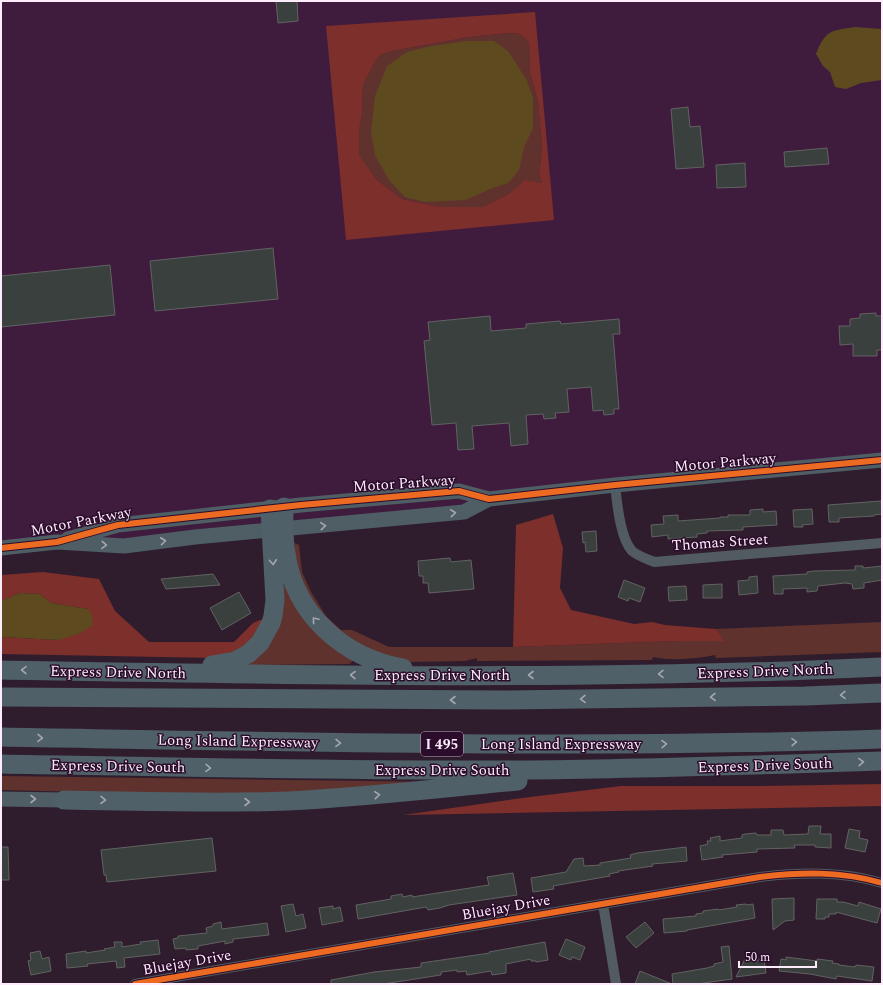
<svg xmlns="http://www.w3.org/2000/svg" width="883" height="985" font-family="Spectral,serif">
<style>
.built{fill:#3f1b3e}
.green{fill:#60322e}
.forest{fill:#7c2f2b;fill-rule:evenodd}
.water{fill:#5d4a1f}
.building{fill:#3a403e;stroke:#626262}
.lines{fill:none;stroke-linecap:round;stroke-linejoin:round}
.street{stroke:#515b60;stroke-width:10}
.secondary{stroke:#4e5e64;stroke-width:15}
.highway{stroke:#4f6068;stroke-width:19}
.cycleway-casing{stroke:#2b0c2a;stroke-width:8}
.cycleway{stroke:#ed6a23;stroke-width:6}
.oneway{stroke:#a6a5b0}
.oneway2{stroke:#a6a6b2}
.labels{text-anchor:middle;stroke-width:3;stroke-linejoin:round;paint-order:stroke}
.shield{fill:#2b0c2a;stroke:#bea9bd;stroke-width:1}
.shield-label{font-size:14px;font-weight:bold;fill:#fdecfc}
.street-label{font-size:15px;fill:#fdecfc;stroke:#2b0c2a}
</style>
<rect width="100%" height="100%" fill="#2f1d2e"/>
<path class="built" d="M1 1H882V463L489 499 396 519 1 551Z"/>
<path class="green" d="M509 33 520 34 529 41 530 73 538 102 542 148 539 175 542 183 525 181 510 193 483 207H441L402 199 377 180 359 156V131L362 114 363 85 375 62 380 55 392 51 470 37Z
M295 543 299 545 302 572 311 592 326 616 341 630H352L389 647H513L678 641H723L716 629 882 622V652L716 658 715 655C695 659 673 661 653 657L652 660 477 661V658L465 661 407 662 384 657 343 638 310 603 293 555Z
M286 583 353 660 350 664 248 665 281 588Z
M1 776 443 782 302 797 1 790Z"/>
<path class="forest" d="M535 12 554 220 346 240 326 26ZM509 33 520 34 529 42 530 73 538 102 542 148 539 175 542 183 525 180 510 193 483 207H441L402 199 377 180 359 155V131L362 114 363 85 375 62 380 55 392 51 470 37Z
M553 514 563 548 560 588 571 610 634 624 652 622 665 625 716 629 724 641H678L513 647 516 525Z
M43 572 99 579 115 611 149 642H234L253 623 260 620H267L257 635 235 653 215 658 1 654V637L59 640 88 609 51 603 40 594 20 593 1 601V575Z
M882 784V806L403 815 522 798 621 786H761Z"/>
<path class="water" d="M855 27 882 29V80L861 83 846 89 835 87 830 72 823 66 816 54C826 29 831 31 855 27Z
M468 41H494L509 52 527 81 533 98V128L524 147 519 170 508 183 490 189 466 200 425 202 405 197 389 180 375 155 371 132 375 96 387 66 407 52 431 46Z
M20 593 40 594 51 603 88 609 92 615 93 625 81 633 59 640 1 637V601Z"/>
<path class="building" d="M276 1H297L298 21 278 23Z
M688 107 690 127 700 126 704 167 676 169 671 109Z
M827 148 829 164 785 167 784 152Z
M745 163 746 187 717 188 716 165Z
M273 248 278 299 155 311 150 261Z
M110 265 115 315 1 327V276Z
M876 313V316H882V350H877V356H853V344L840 345 839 326H850V319L860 318V314Z
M490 316 491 331 526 328V324L560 321 561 324 619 319 620 334H613L619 409H614V414L604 415 603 410 593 411 591 387 567 389 569 412 555 413 556 418 544 419 543 414 526 415 528 444 511 446 509 423 472 426 474 449 458 450 456 423 432 425 424 341 430 340 428 322Z
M881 501 882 514 874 515V516L839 518V522H829L828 505Z
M763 509V512L776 511 777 525 743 527V530L707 531V533L697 534V537L668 539V535L652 537 651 525 664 524 663 516 678 515V521L720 518V517H728V515H750V510Z
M812 509 813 524 802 525 803 527H794L793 510Z
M596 531 597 551 586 552 585 542 583 543 582 532Z
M450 558 451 562 471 560 474 589 429 593 428 583H423V576H419L418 561Z
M855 566H863V568L882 566V580L864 583V588L853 589 852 584 845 583 818 586 817 591 807 592V588L783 589V594H774L773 576 807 574V572L814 571 855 570Z
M213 574 220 585 166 589 161 579Z
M757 576 758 593 739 595 738 581 749 580V577Z
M624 580 645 588 640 602 629 598 628 601 618 597Z
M722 584V598H703V585Z
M686 586 687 600 669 601 668 587Z
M239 592 251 613 222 630 210 608Z
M809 826H821L820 834H831V848L815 847V845H794L795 848 757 849V852L722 855 723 857 702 860 700 846 708 844 707 841H711L710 838 720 836V841L742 838V835L745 834 756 833 757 835H771V830H783L784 835 808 834Z
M849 829 860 831 859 838 868 840 865 852 845 848Z
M212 838 216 871 107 882 106 875H104L101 850Z
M1 847H8L9 880H1Z
M686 847 687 861 652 864 653 866 618 871 619 872 609 874 610 876 553 886 554 889 533 892 531 878 566 872 574 859 583 858 584 866 600 865V863L631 858 630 855 637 853Z
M513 873 517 895 449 905 440 908 428 910 426 907 358 919 356 905 391 899V896L402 894 403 897 412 895V897L489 885 487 877Z
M794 898V920L785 921 773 930 772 899Z
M817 899H837V902H843L858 906 859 902 881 909 877 923 836 912V914H829V917H825V919H816Z
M293 904 296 916 303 914 306 928 286 932 281 906Z
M746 904 747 905 753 904 755 918 687 930V931L664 933 663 919 696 916V914L703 913V911L718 909 719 910 737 907 736 905Z
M333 906V909L340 907 343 921 322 925 319 908Z
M221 922 222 929 267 923 269 935 233 939V942L225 944V941L198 946V949L186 950V948L175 949 173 939 178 938V936L207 933 206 928 213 926V924Z
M645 922 654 933 636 948 626 937Z
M566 939 585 947 580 960 572 957 571 960 559 955Z
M158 940 160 954 124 958 125 967 117 968 116 961 87 964 88 966 67 968 66 954 86 951V953L105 950 104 949 115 947 114 942H122V947L141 944 140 942Z
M545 942 548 960 536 962V961H531V959L506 964V973L492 975 491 971 467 975 466 971 457 972V970L441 972V975L383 984H331V980L374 972 421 967V963L490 953 489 952Z
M729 946 732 979 697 984H673L672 974 707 968 714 966V964L723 962 721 947Z
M40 951 42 959 49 957 51 971 31 975 28 961 31 960 30 953Z
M746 957 750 958 754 961 764 959 766 973 736 977Z
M786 957 817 961V959L833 961 832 963 839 964V965L855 967 856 965 874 967 872 981 837 976 836 979 810 974 779 971 781 959 786 960Z
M640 971 672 984H635Z"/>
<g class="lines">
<path class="street" d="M615 485C617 502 620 538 632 551 638 556 647 559 654 562L882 543
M603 904 616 984
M135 984 760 877C801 872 842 871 882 883"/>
<path class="secondary" d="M68 539 118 525 301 505 459 491 489 499
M1 548 57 542 124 546 195 537 464 512 489 499 615 485 882 460
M1 799 64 800"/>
<path class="highway" d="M284 507C284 522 283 538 286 553 294 614 344 658 403 668
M212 665 235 661 248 654 260 643 271 623 273 616 275 600 270 509
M1 670C295 675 589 681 882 667
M1 697 504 700 805 696 882 693
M1 737C295 742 588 749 882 739
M1 764C174 767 346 771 519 770 640 769 761 765 882 761
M64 800C139 801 214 804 288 801 365 797 441 788 518 781"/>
<g class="cycleway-casing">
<path id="cycleway" d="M1 548 57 542 118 525 301 505 459 491 489 499 615 485 882 460
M135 984 760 877C801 872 842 871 882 883"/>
</g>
<use href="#cycleway" class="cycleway"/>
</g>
<defs><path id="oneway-chevron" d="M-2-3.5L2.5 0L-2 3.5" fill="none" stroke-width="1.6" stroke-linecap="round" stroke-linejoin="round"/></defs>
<g class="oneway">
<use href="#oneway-chevron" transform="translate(453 513) rotate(-6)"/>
<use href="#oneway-chevron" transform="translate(323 526) rotate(-5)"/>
<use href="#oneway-chevron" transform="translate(163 541) rotate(-7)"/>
<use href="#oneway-chevron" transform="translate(104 545) rotate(3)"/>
<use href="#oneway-chevron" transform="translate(33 799)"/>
</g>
<g class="oneway2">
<use href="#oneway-chevron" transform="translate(273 562) rotate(86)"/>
<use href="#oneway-chevron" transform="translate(315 620) rotate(-130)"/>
<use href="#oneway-chevron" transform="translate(24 670) rotate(-179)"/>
<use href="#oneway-chevron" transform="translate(661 674) rotate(179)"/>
<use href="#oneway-chevron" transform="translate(353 675) rotate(-179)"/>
<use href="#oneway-chevron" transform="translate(531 675) rotate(180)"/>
<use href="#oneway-chevron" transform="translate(843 695) rotate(178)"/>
<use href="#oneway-chevron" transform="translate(713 697) rotate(179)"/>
<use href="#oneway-chevron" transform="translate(583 699) rotate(179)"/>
<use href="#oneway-chevron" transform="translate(453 700) rotate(-180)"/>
<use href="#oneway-chevron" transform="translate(40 738) rotate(1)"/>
<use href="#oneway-chevron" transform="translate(794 742) rotate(-1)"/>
<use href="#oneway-chevron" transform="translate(338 743) rotate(1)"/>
<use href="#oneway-chevron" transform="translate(664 744) rotate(-1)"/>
<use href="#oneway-chevron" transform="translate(861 762) rotate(-2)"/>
<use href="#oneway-chevron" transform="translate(208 768) rotate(1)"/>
<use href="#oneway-chevron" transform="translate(377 795) rotate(-5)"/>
<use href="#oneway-chevron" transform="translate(103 800) rotate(1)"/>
<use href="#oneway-chevron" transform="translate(247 802)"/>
</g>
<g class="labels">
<rect class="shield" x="421" y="732" width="42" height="24" rx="3"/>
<g class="shield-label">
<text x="442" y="749">I 495</text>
</g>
<g class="street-label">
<text transform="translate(725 462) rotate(-5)" y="5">Motor Parkway</text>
<text transform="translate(404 483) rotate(-4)" y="5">Motor Parkway</text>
<text transform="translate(81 521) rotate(-11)" y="5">Motor Parkway</text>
<text transform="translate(720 542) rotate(-4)" y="5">Thomas Street</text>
<text transform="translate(765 671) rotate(-2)" y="5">Express Drive North</text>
<text transform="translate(118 672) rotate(1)" y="5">Express Drive North</text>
<text x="442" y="680">Express Drive North</text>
<text transform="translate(238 741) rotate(1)" y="5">Long Island Expressway</text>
<text x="561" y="749">Long Island Expressway</text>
<text transform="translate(765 765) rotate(-2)" y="5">Express Drive South</text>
<text transform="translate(118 766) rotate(1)" y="5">Express Drive South</text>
<text x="442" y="775">Express Drive South</text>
<text transform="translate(506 907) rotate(-10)" y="5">Bluejay Drive</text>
<text transform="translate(187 962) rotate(-10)" y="5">Bluejay Drive</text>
</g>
</g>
<rect width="883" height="985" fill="none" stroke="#fdecfc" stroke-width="4"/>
<path d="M739 961v6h77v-6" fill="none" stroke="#fdecfc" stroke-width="2"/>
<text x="745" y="961" font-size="12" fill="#fdecfc" stroke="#2b0c2a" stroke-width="3" paint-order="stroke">50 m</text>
</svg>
